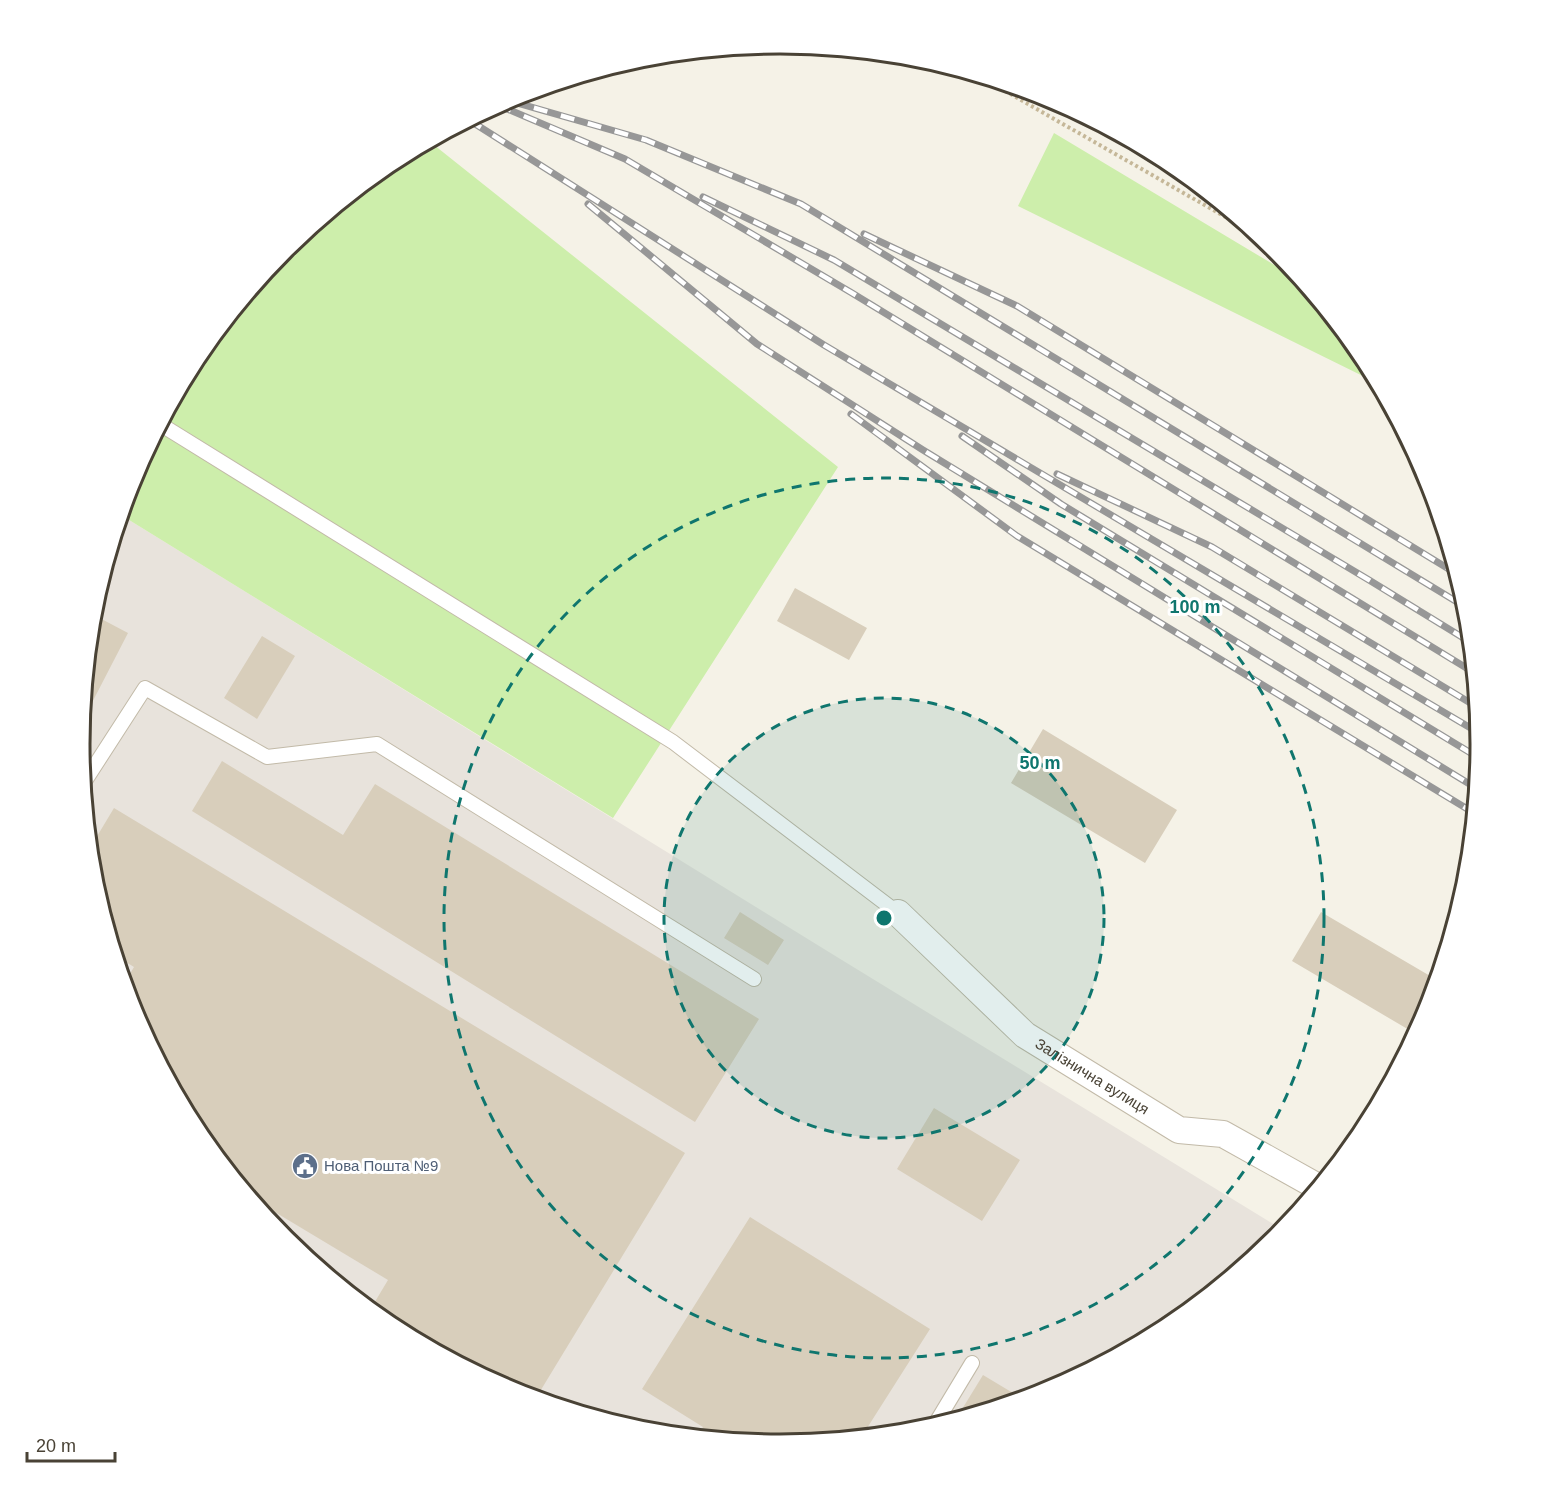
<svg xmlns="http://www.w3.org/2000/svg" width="1560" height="1488" font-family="Arial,sans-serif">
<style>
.industrial{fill:#e8e3dc}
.green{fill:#cdeeab}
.building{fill:#d8cebb}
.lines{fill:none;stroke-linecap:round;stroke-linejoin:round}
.service-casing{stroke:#c2baa8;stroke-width:16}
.minor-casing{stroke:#c2baa8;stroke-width:28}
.path{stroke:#c5b798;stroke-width:4;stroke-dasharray:3 3;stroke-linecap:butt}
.service{stroke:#fff;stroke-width:14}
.minor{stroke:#fff;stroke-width:26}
.rail-casing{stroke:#979797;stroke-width:7}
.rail{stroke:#fff;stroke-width:4.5;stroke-dasharray:14;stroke-linecap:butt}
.ring{fill:none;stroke:#0f766e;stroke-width:3;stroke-dasharray:10 8}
.labels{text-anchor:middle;stroke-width:6;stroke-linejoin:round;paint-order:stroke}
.street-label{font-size:15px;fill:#494235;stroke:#fff}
.service-label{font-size:15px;fill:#4e5e75;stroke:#fff;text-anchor:start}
.rim{fill:none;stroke:#494235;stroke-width:3}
.centre{fill:#0f766e;stroke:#fff;stroke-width:3}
.ring-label{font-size:18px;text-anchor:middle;font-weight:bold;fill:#0f766e;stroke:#fff;stroke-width:6;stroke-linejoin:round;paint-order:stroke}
</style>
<rect width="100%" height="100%" fill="#f5f2e7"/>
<path class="industrial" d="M121 515 837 957 1283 1230 1275 1240 1169 1327 1048 1391 916 1431 780 1444 643 1431 512 1391 391 1326 284 1239 197 1133 133 1012 93 880 80 744 93 607Z"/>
<path class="green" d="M1054 133 1276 266 1282 256 1363 355 1377 383 1018 206Z
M429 141 838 467 613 818 121 515 133 476 198 355 285 248 391 161Z"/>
<path class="building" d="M795 588 867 628 849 660 777 621Z
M92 614 128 633 82 722Z
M262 636 295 656 257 719 224 698Z
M1043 729 1177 810 1145 863 1011 783Z
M222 761 343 835 375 784 759 1019 695 1122 192 811Z
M114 808 685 1153 536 1398 512 1391 391 1326 370 1310 388 1280 250 1197 197 1133 133 1012 124 984 134 967 116 956 93 880 90 848Z
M740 912 784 940 768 965 724 938Z
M1321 912 1437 980 1427 1012 1416 1034 1292 961Z
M934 1108 1020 1160 982 1221 897 1169Z
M750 1217 930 1329 862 1436 780 1444 698 1436 703 1427 642 1389Z
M983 1375 1023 1399 956 1419Z"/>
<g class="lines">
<g class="service-casing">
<path id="service" d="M160 424 673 742 898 913
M83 784 145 688 267 757 377 744 754 979
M934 1426 972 1363"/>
</g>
<g class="minor-casing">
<g id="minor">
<path id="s1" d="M898 913 1025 1035 1179 1130 1223 1134 1318 1187"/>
</g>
</g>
<path class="path" d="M979 76 1264 239"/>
<use href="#service" class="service"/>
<use href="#minor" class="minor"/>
<g class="rail-casing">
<path id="rail" d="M507 100 646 140 801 204 1467 608
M498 105 625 159 852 293 1473 672
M469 120 824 345 1479 733
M703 197 834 260 1369 580 1470 642
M588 204 757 344 923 450 1476 788
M864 234 1017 306 1457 574
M851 414 1017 536 1474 813
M962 436 1061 504 1479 758
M1057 474 1212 547 1477 707"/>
</g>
<use href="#rail" class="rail"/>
</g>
<circle cx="884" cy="918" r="220" fill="#0f766e" fill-opacity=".12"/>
<g class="ring">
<circle cx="884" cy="918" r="220"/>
<circle cx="884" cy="918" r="440"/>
</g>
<defs>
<g id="civic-disc" transform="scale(1.35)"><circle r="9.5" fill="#5c6f8a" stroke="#fff"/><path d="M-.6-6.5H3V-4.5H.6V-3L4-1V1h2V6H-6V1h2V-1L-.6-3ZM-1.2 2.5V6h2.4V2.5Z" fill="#fff"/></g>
</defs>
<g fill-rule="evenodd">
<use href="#civic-disc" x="305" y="1166"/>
</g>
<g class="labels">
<g class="street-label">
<text dy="5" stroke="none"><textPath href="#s1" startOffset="255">Залізнична вулиця</textPath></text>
</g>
<g class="service-label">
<text x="324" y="1171">Нова Пошта №9</text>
</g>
</g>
<path d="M0 0H1560V1488H0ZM90 744a690 690 0 1 1 1380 0a690 690 0 1 1-1380 0Z" fill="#fff" fill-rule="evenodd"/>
<path class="rim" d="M90 744a690 690 0 1 1 1380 0a690 690 0 1 1-1380 0Z"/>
<circle cx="884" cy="918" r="9" class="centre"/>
<g class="ring-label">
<text x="1195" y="613">100 m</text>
<text x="1040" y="769">50 m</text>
</g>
<path d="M27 1452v9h88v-9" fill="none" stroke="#494235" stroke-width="3"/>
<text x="36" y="1452" font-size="18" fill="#494235" stroke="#ffffff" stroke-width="4.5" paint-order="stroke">20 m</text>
</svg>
